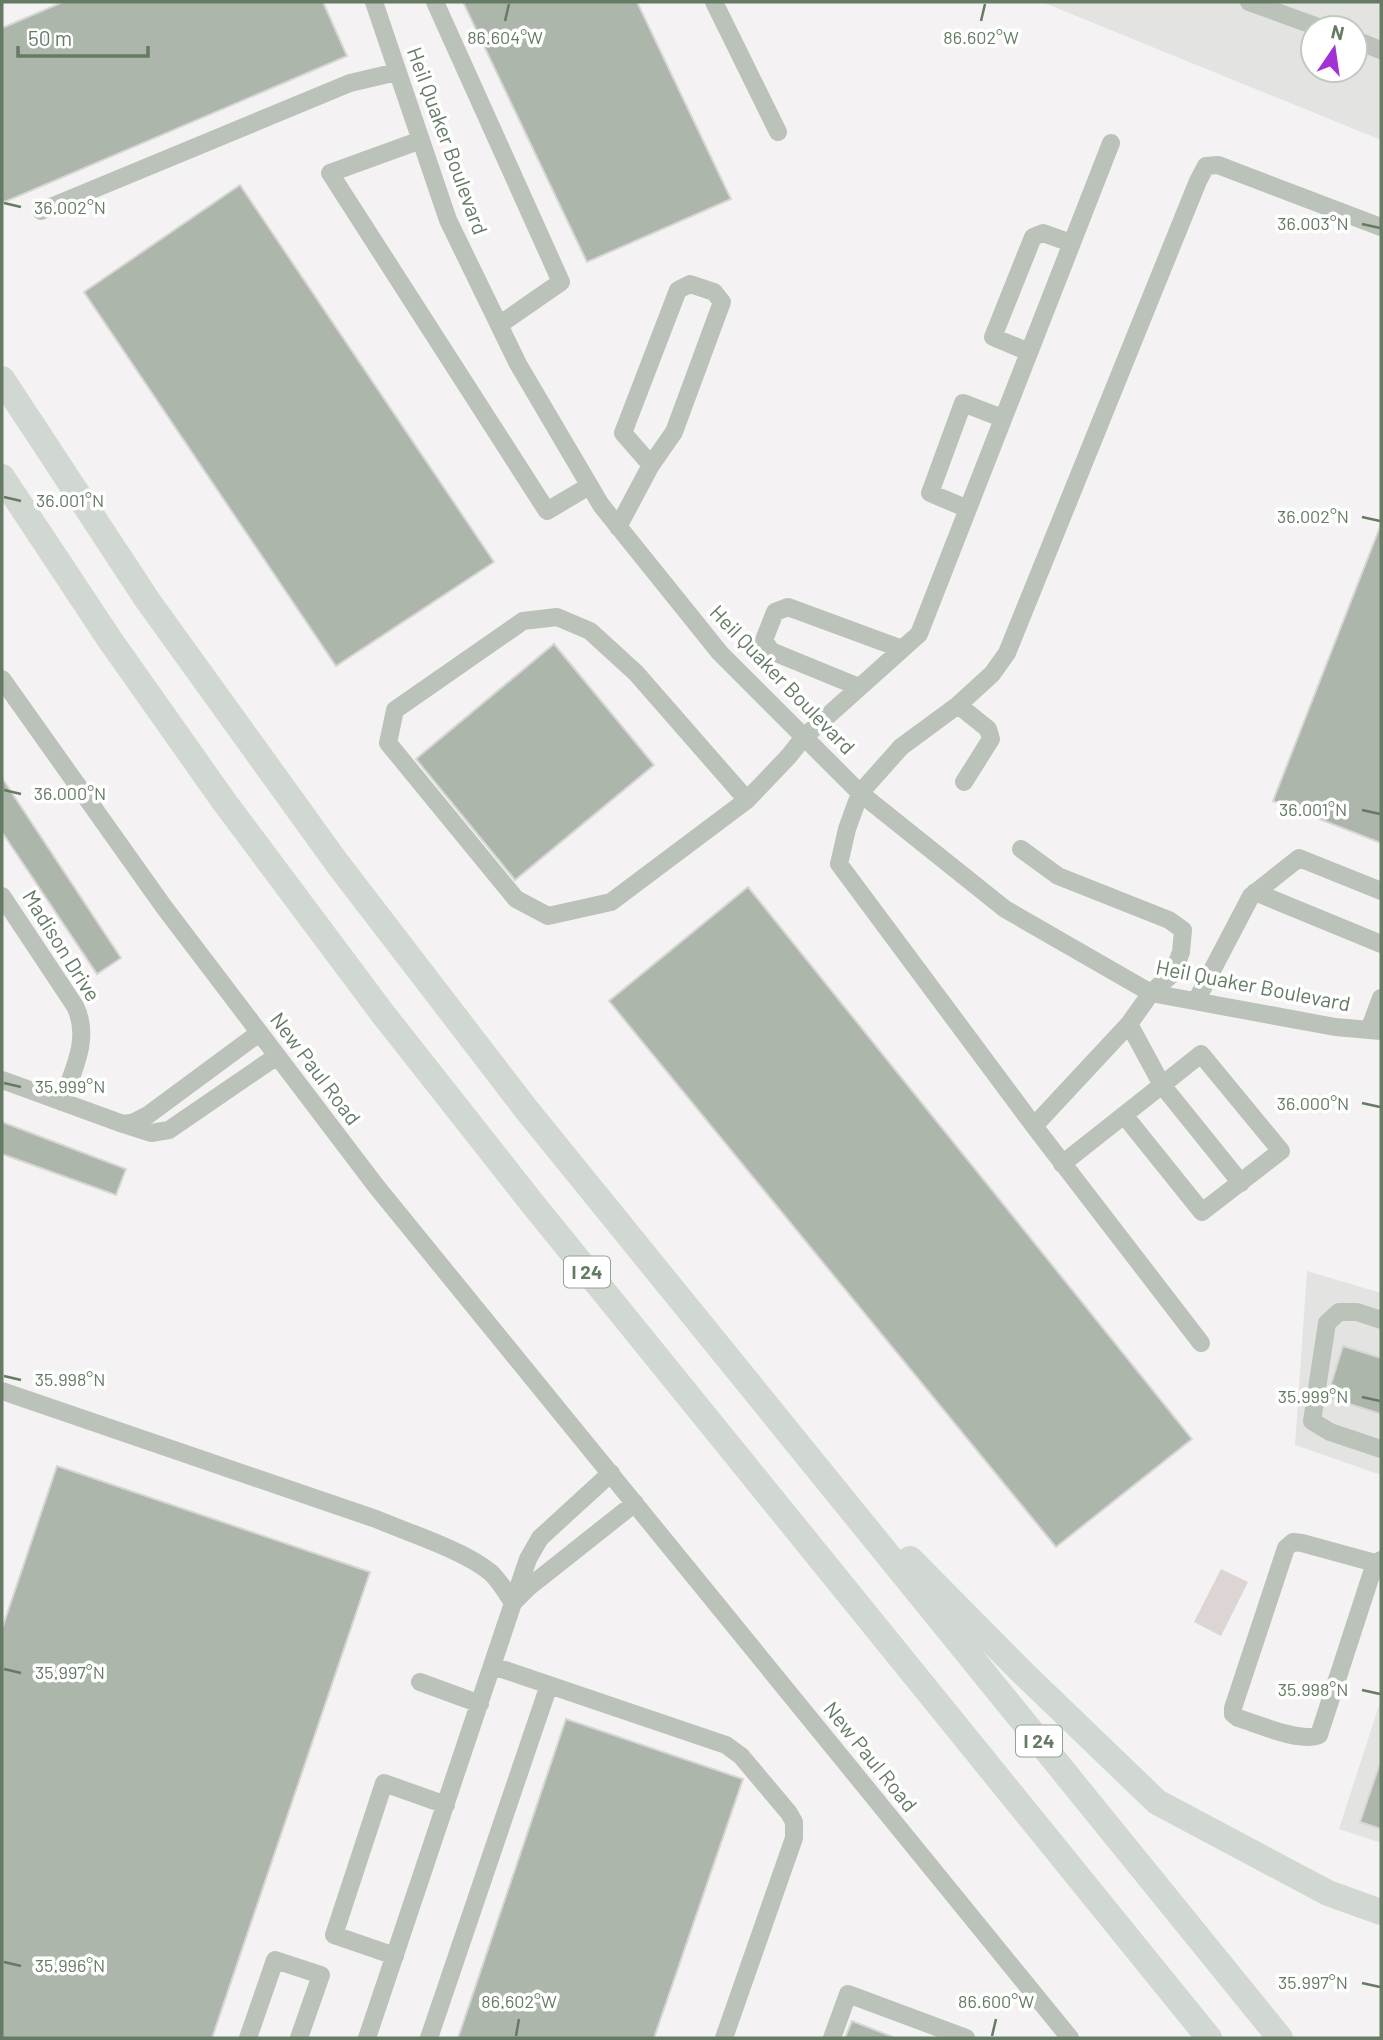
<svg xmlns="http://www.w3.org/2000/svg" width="1383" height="2040" font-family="Barlow,sans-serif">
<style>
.built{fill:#e3e3e2;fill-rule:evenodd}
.green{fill:#dcd5d4}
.building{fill:#acb6ab;stroke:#d7d5d6;stroke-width:2}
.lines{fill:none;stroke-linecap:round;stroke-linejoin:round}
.minor{stroke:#bbc2ba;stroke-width:18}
.highway{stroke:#d1d8d1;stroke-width:26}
.ticks{fill:none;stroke:#657b63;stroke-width:2.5}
.labels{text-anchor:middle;stroke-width:7;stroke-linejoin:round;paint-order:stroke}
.shield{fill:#fff;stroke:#93a392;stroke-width:2}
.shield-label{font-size:19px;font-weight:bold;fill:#657b63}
.street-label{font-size:21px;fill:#657b63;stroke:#fff}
.ticks-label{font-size:18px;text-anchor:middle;fill:#657b63;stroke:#fff;stroke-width:7;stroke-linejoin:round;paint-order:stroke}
</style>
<rect width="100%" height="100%" fill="#f5f2f4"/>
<path class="built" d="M1042 2H1381V140ZM1313 28H1355V70H1313Z
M1307 1271 1381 1293V1475L1295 1445Z
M1381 1699V1843L1339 1829Z"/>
<path class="green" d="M1221 1569 1248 1582 1221 1636 1194 1622Z"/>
<path class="building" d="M63 2H323L347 56 2 203V28Z
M463 2H637L731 199 587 262Z
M240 185 494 562 336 666 84 292Z
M1380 527 1381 528V843L1273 801Z
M554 644 654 765 515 880 416 759Z
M2 778 121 958 97 974 2 832Z
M748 887 1192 1439 1056 1547 609 1001Z
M2 1122 126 1169 116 1195 2 1154Z
M1343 1346 1381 1358V1414L1327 1397Z
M57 1466 370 1572 212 2038H2V1629Z
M566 1719 743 1779 654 2038H458Z
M1379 1766 1381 1767V1829L1360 1822Z
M852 2021 893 2037V2038H845Z"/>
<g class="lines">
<path class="minor" d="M374 2 448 220 518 364 601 505 720 653 860 793 1005 909 1151 993 1335 1027 1381 1031
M435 2 561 282 499 325
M714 2 778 132
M1249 2 1321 28
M1355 40 1381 50
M421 140 330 173 547 511 589 486
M41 211 350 83 397 72
M1029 352 993 337 1033 237 1043 233 1071 243
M968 509 930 493 963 403 1002 418
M618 527 651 465 674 432 722 302 714 292 690 284 678 290 623 433 651 465
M2 679 164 907 376 1186 1070 2038
M859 687 771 651 764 640 775 612 788 607 902 649
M958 705 988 729 991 739 964 782
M747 800 636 673 590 631 557 617 523 621 395 710 388 743 516 899 548 916 611 902 747 800 789 756 803 738 919 634 1111 143
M1021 849 1058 876 1169 920 1183 930 1181 952 1173 973 1151 993 1129 1024 1034 1126 839 864 847 829 860 793 901 747 958 705 992 674 1007 653 1198 181 1206 166 1218 165 1381 227
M1255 892 1381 944
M2 896 75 1006C91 1038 73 1070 62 1102
M1196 1001 1251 896 1299 858 1381 891
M1369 1030 1381 998
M259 1033 148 1115 134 1122 123 1124 151 1133 169 1130 277 1056
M2 1080 123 1124
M1124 1115 1202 1212 1281 1151 1201 1054 1162 1085 1241 1183
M1034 1126 1201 1343
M1062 1164 1162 1085 1129 1024
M1381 1320 1357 1312H1339L1327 1323 1312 1421 1330 1432 1381 1449
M2 1391 376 1519C409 1533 463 1550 490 1572 500 1581 506 1592 513 1603L367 2038
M611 1473 540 1538 528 1559 513 1603 529 1587 635 1503
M1375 1563 1302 1543 1293 1542 1286 1548 1233 1708V1714L1238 1718C1258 1724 1300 1743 1319 1735L1375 1563 1381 1560
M493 1666 726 1745 741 1756 789 1813 794 1822V1838L724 2038
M420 1682 480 1704
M395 1956 334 1935 384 1783 446 1805
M248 2038 275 1960 321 1975 299 2038
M429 2038 549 1685
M832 2038 848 1994 966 2038"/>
<path class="highway" d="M2 379 148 601 337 863 526 1109 1280 2038
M2 477 110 640 223 800 383 1014 532 1203 1209 2038
M910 1559 1024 1674 1157 1802 1328 1893 1381 1912"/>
</g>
<path class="ticks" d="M505 21 509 4M981 21 985 4M4 203 21 207M1362 224 1380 228M4 497 21 501M1362 517 1380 521M4 790 21 794M1362 810 1380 814M4 1083 21 1087M1362 1103 1380 1107M4 1376 21 1380M1362 1397 1380 1401M4 1669 21 1673M1362 1690 1380 1694M4 1962 21 1966M1362 1983 1380 1987M516 2036 519 2019M992 2036 996 2019"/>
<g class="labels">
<g class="shield">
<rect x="564" y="1256.5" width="46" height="31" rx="5"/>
<rect x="1016" y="1725.5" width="46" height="31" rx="5"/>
</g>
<g class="shield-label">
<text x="587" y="1279">I 24</text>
<text x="1039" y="1748">I 24</text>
</g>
<g class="street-label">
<text transform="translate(447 141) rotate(70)" y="7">Heil Quaker Boulevard</text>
<text transform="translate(782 680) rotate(46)" y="7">Heil Quaker Boulevard</text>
<text transform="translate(61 946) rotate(58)" y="7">Madison Drive</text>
<text transform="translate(1253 986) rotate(11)" y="7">Heil Quaker Boulevard</text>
<text transform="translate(315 1069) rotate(53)" y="7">New Paul Road</text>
<text transform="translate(870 1757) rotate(51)" y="7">New Paul Road</text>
</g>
</g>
<g class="ticks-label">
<text x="505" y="44">86.604°W</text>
<text x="981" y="44">86.602°W</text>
<text x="70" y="214">36.002°N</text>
<text x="1313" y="230">36.003°N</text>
<text x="70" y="507">36.001°N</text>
<text x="1313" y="523">36.002°N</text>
<text x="70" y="800">36.000°N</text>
<text x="1313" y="816">36.001°N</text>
<text x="70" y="1093">35.999°N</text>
<text x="1313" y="1110">36.000°N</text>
<text x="70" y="1386">35.998°N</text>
<text x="1313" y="1403">35.999°N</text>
<text x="70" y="1679">35.997°N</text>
<text x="1313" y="1696">35.998°N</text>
<text x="70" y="1972">35.996°N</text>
<text x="1313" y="1989">35.997°N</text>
<text x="519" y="2008">86.602°W</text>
<text x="996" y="2008">86.600°W</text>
</g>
<rect width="1383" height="2040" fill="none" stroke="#657b63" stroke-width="7"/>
<g transform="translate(1334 49) rotate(13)"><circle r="33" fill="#ffffff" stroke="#c1cac1" stroke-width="2"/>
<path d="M0-5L12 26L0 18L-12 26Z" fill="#a232d5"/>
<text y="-10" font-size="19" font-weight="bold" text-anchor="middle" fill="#657b63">N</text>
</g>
<path d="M18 46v10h130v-10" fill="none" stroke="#657b63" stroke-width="3.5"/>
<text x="28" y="46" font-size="21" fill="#657b63" stroke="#ffffff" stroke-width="5" paint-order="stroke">50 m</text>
</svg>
